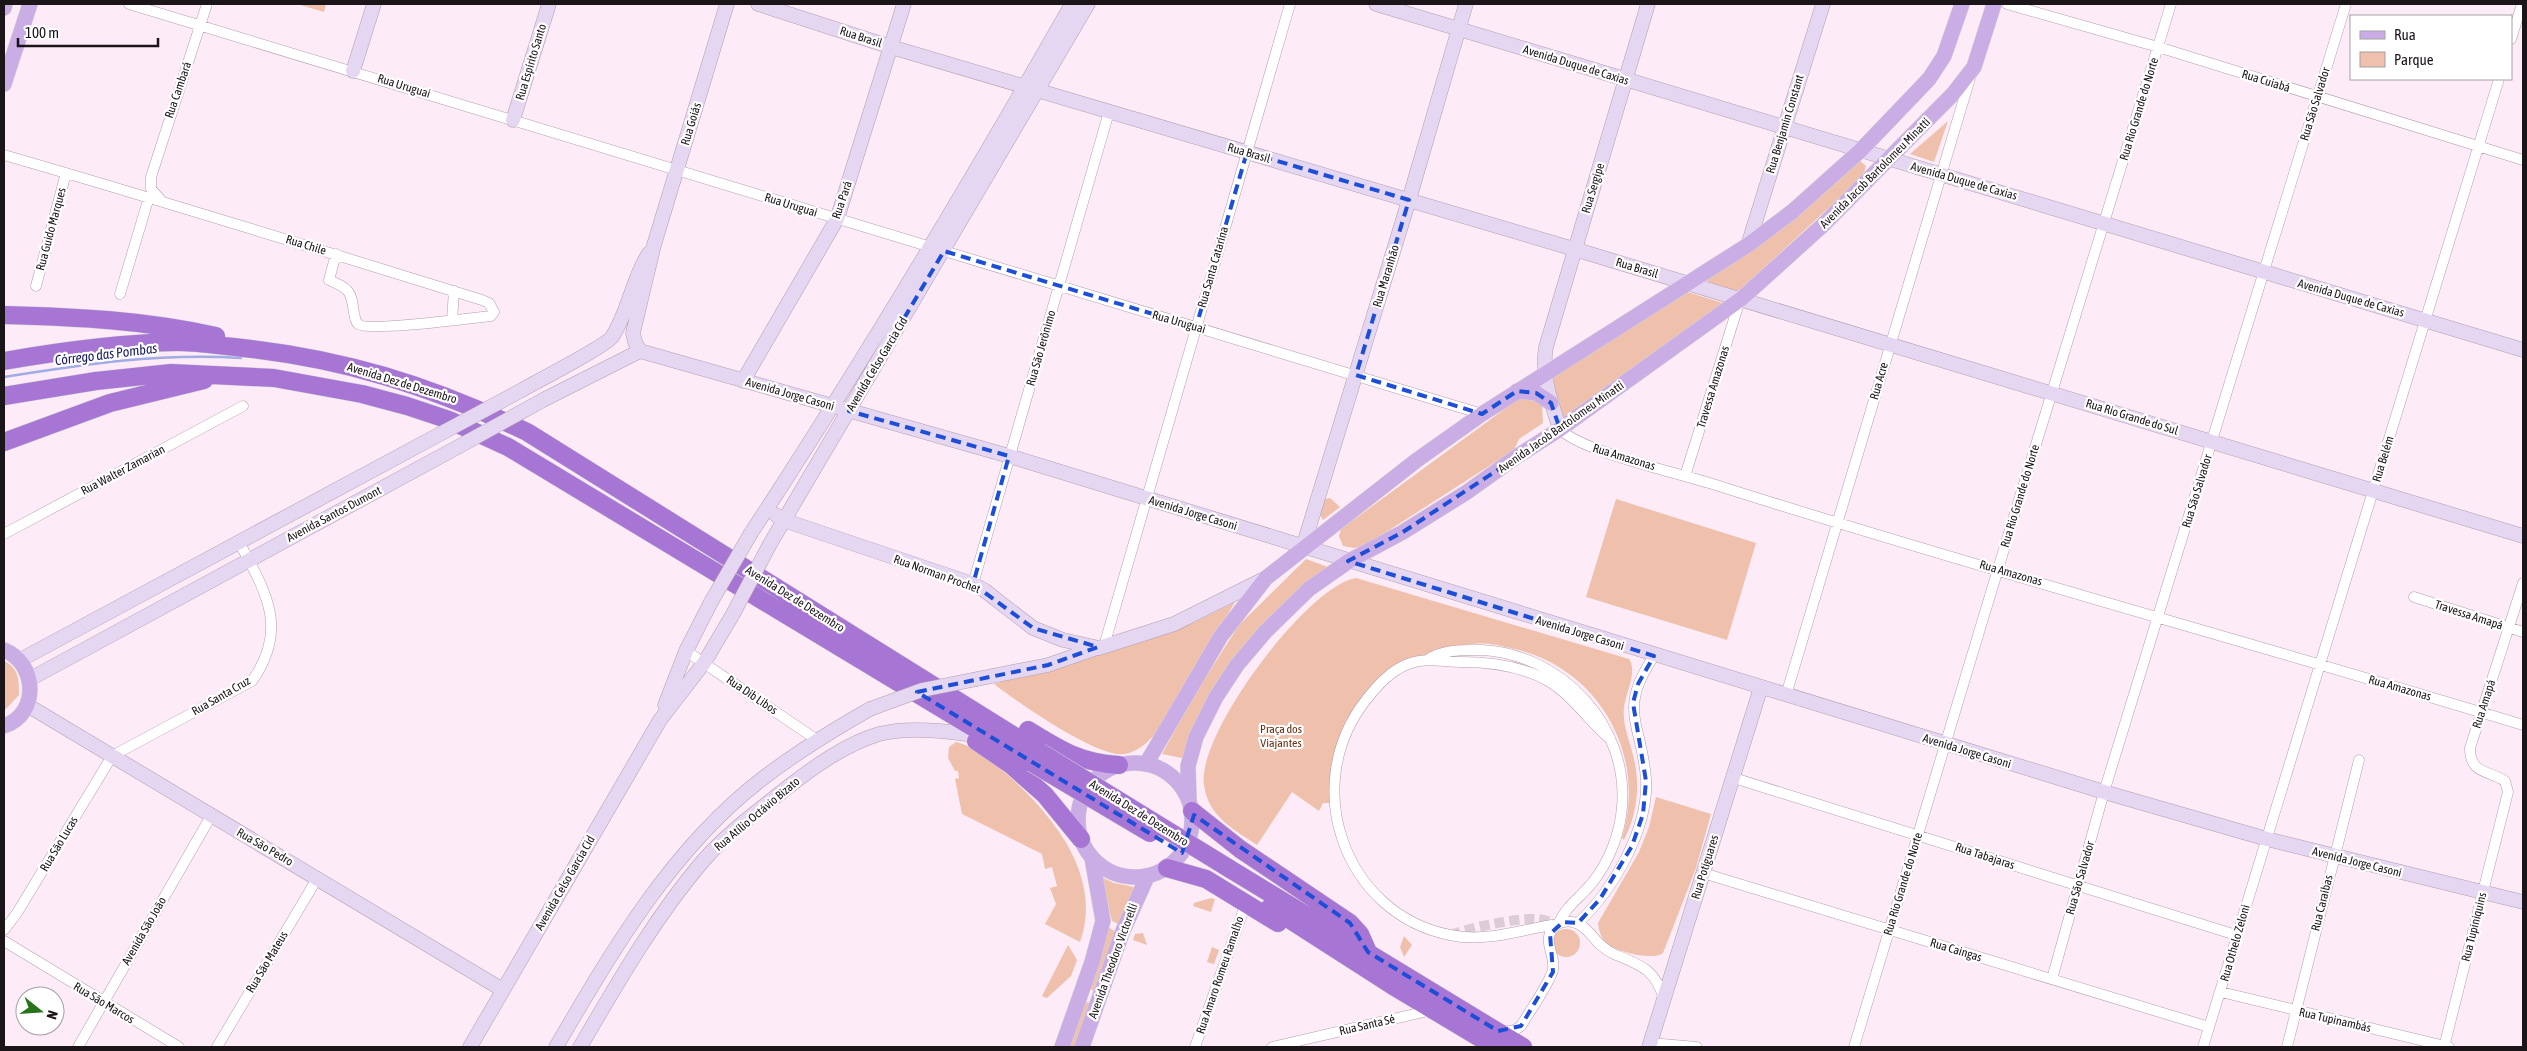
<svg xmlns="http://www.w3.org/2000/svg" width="2527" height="1051" font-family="'Asap Condensed',sans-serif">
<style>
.green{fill:#efc0ac}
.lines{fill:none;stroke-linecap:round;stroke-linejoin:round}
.stream{stroke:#9face6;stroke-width:2.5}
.street-tunnel{stroke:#dbccd6;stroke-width:10;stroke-dasharray:10 5;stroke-linecap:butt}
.street-casing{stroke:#b39eab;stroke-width:11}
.secondary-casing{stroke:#b39eab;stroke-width:15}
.primary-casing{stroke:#d6d5d6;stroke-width:16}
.highway-casing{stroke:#d6d5d6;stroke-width:19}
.street{stroke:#fff;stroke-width:10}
.secondary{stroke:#e5d6f2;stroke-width:14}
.primary{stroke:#caade5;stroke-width:15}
.highway{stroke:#a776d4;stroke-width:18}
.secondary-bridge-casing{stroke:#b39eab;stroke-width:15;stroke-linecap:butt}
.highway-bridge-casing{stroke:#d6d5d6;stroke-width:19;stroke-linecap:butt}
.secondary-bridge{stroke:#e5d6f2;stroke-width:14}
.highway-bridge{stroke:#a776d4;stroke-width:18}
.marked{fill:none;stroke:#1d4ed8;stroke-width:4;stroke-dasharray:10 6;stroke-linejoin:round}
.labels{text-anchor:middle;stroke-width:4.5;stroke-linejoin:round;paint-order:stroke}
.street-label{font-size:12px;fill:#1b1419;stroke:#fff}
.park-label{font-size:12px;fill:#682e11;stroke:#fff}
.water-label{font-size:14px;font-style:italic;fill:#1d2163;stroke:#fff}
</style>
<rect width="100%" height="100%" fill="#fdecf7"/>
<path class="green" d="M297 4H326L324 12Z
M1948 121 1934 162 1910 154Z
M1859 160 1866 166 1863 176 1741 289 1736 291 1708 282 1707 278Z
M1684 291 1726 304 1562 420 1551 377Z
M1529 396 1542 405 1543 423 1519 439 1514 450 1366 545 1354 548 1343 546 1339 536 1341 529 1521 397Z
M1330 498 1340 507 1323 520 1320 515 1325 499Z
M1616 499 1756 543 1727 640 1586 597Z
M1306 559 1328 567 1270 616 1217 682 1182 758 1162 754 1195 694 1239 625Z
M1356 578 1629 659C1638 672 1625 694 1624 708 1622 728 1632 745 1635 764 1640 791 1636 816 1624 840L1622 838C1648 753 1597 665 1510 648 1497 645 1485 642 1472 644 1453 645 1436 654 1418 661 1409 665 1398 667 1390 672 1385 675 1350 719 1347 725 1339 748 1336 779 1331 803H1323L1319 811 1292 792 1257 845C1233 829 1208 816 1204 785 1196 735 1307 586 1356 578Z
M1235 602 1161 727C1152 738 1141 751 1125 754 1098 759 1016 701 994 684L1193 623Z
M4 661C19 668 19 680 19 695L4 711Z
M956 742C974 746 990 761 1004 772 1051 812 1104 876 1080 942L1045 924 1056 904 1050 888 1057 886 1052 867 1045 869 1042 854 962 814 955 779 959 778 958 771H955L948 758 949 747Z
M1656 797 1711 814 1696 868 1663 953C1653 961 1618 952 1608 944 1601 939 1599 931 1598 923L1639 852 1649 827Z
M1101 877 1114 883 1134 887 1118 924 1112 921Z
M1211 898 1215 899 1211 912 1193 906 1194 903Z
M1108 927 1116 932 1093 991 1090 988Z
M1552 943a14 14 0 1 1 28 0a14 14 0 1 1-28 0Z
M1143 933 1147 945 1133 940 1135 934Z
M1404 936 1412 945 1404 957 1400 947Z
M1068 945 1077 960 1071 976 1047 998 1042 996Z
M1212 947 1219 950 1214 964 1207 962Z
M1088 1002 1090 1004 1075 1047H1069L1085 1003Z"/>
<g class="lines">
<path class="stream" d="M4 377C86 364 157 353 241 358"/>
<path class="street-tunnel" d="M1451 935C1468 928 1517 918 1535 919 1543 919 1551 922 1558 924"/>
<g class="street-casing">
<path id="street" d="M129 4 1482 414
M2007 4 2158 47 2523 160
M2511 39 2522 4
M4 155C164 201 323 251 482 300L489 303 494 312 491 316C472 318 367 332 358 324 355 321 355 317 354 313 351 291 350 289 329 280L336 254
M161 200 151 189V177L207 4
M36 286 66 173
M120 294 149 197
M452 320 454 291
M1560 429C1581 452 1687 475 1722 487 1987 571 2257 644 2523 725
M1685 476 1740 300
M4 534 243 406
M973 584 1109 112
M2414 597 2523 632
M1104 646 1290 4
M686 651 817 740
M1427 660C1443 649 1463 650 1482 650 1562 654 1629 726 1622 807 1620 834 1609 862 1592 883 1579 899 1567 905 1558 924 1522 929 1487 943 1450 935 1344 914 1299 785 1366 700 1377 686 1390 671 1408 664 1426 657 1443 662 1461 662 1490 662 1522 666 1548 681 1572 695 1588 720 1609 738
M1786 695 1971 75
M1734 778 2236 935
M1703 873 2209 1027
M1578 923C1613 890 1649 829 1646 779 1642 723 1617 711 1654 656
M4 930 17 913 112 756 252 681C289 629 266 592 239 542
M4 941 179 1047
M2052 979 2104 792 2346 4
M2221 992 2449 1047
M1501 1031H1513L1521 1026C1531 1009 1544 992 1552 973 1559 957 1537 938 1558 924 1563 921 1571 921 1576 923 1591 928 1594 945 1614 954 1640 965 1656 969 1664 1000
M1650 1043 1697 1047
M78 1047 211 816
M217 1047 318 877
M1195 1047 1246 903
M1272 1047 1432 1010
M1854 1047 2011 526 2171 4
M2203 1047 2499 79
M2287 1047 2359 760
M2444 1047 2508 792 2505 781C2488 770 2470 774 2470 748L2523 583"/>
</g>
<g class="secondary-casing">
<path id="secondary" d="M758 4 891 47 1574 249 2523 536
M1376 4 2523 350
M353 71 374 4
M513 120 549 4
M1748 245 1823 4
M640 351 1009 456 2104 792 2267 839 2523 902
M640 351 635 342 633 333 654 245 727 4
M743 381 837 219 904 4
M522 390C536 382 607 345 612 337 629 311 632 279 649 253
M543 400 640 351
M1560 429C1551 402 1541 376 1546 347L1648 4
M776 515 783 520 973 584 984 590 1033 628 1063 640 1099 648 1174 624 1266 578
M751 533C864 361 970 183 1072 4
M770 544 1088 4
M1303 547 1409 200 1466 4
M20 660 440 434
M30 679 456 448
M977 679 1048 665 1097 648
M27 705 503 990
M665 705 686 651 711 602
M470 1047 660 720 704 663 733 614
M556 1047C612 951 672 848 762 779 797 752 833 730 870 709
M580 1047C617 984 655 917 703 861 727 833 759 810 788 787 815 766 846 744 879 734 906 727 939 730 966 734
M1649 1047 1761 687"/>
</g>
<g class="primary-casing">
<path id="primary" d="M4 8 5 4
M4 84 30 4
M1517 391 1536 393 1551 403
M4 650C37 663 40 714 4 726
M1078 820a57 57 0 1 1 114 0a57 57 0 1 1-114 0Z
M1146 764 1221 636 1266 578 1417 460 1482 414 1748 245 1793 211 1860 151 1929 79 1944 56 1962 4
M1189 799 1188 766 1196 737 1216 697 1237 665 1265 632 1309 589 1349 561 1403 532 1467 492 1516 457 1560 429 1741 299 1823 225 1953 94 1974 67 1994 4
M1062 1047 1092 962 1103 921 1092 858
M1082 1047 1122 933 1147 877"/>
</g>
<g class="highway-casing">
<path id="highway" d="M4 315C78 317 143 320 216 336
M4 361C61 351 119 343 177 342 196 342 215 345 234 347 342 358 429 385 527 432L1040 752
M4 396 96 381 171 373 274 378 362 394 407 406 449 420 508 447 1032 763
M4 442 110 403 204 380
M1028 730C1060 750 1081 763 1119 765
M976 741 1011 765 1045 795 1081 839
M1192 811 1240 849 1350 923 1360 934 1368 952
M1167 868 1206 879 1278 923
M1230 869 1523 1047
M1270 907 1393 986 1495 1047"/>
</g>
<use href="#street" class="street"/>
<use href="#secondary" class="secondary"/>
<use href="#primary" class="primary"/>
<use href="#highway" class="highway"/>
<g class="secondary-bridge-casing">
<path id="secondary-bridge" d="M440 434 522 390
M456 448 543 400
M711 602 751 533
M733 614 770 544
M870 709 922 690 977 679"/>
</g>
<g class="highway-bridge-casing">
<path id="highway-bridge" d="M1040 752 1230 869
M1032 763 1150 833"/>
</g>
<use href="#secondary-bridge" class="secondary-bridge"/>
<use href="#highway-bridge" class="highway-bridge"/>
</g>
<path class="marked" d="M1247 152 1409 200 1356 375 1482 414 1517 391 1536 393 1551 403 1560 429 1403 532 1348 561 1654 656 1638 684 1633 703 1646 781 1643 814 1632 846 1600 899 1578 923 1563 922 1550 934 1553 972 1521 1026 1498 1031 1368 952 1350 923 1194 815 1182 853 917 692 1048 665 1098 647 1033 628 973 584 1009 456 849 411 944 251 1196 327Z"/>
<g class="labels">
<g class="street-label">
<text transform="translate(861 37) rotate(18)" y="4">Rua Brasil</text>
<text transform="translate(531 62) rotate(-73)" y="4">Rua Espírito Santo</text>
<text transform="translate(1576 65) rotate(17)" y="4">Avenida Duque de Caxias</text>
<text transform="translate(2266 81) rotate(17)" y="4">Rua Cuiabá</text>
<text transform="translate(404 86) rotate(17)" y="4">Rua Uruguai</text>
<text transform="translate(178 90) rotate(-71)" y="4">Rua Cambará</text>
<text transform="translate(2315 104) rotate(-73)" y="4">Rua São Salvador</text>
<text transform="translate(2139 109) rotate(-73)" y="4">Rua Rio Grande do Norte</text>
<text transform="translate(691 124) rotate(-73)" y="4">Rua Goiás</text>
<text transform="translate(1785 124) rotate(-73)" y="4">Rua Benjamin Constant</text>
<text transform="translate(1249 153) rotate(16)" y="4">Rua Brasil</text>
<text transform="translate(1875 173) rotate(-45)" y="4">Avenida Jacob Bartolomeu Minatti</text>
<text transform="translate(1964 181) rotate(16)" y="4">Avenida Duque de Caxias</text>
<text transform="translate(1593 188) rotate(-73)" y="4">Rua Sergipe</text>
<text transform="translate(842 200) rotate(-71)" y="4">Rua Pará</text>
<text transform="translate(791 205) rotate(17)" y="4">Rua Uruguai</text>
<text transform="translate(51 229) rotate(-75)" y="4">Rua Guido Marques</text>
<text transform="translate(306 245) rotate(17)" y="4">Rua Chile</text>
<text transform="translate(1213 267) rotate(-74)" y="4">Rua Santa Catarina</text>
<text transform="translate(1637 268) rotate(17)" y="4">Rua Brasil</text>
<text transform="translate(1386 276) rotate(-73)" y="4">Rua Maranhão</text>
<text transform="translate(2351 298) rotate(16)" y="4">Avenida Duque de Caxias</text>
<text transform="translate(1179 322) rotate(16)" y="4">Rua Uruguai</text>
<text transform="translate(1041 348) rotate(-74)" y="4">Rua São Jerônimo</text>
<text transform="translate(877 364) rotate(-59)" y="4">Avenida Celso Garcia Cid</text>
<text transform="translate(1879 381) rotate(-74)" y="4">Rua Acre</text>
<text transform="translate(402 383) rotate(17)" y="4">Avenida Dez de Dezembro</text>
<text transform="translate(1713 387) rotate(-73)" y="4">Travessa Amazonas</text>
<text transform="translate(790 394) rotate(16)" y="4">Avenida Jorge Casoni</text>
<text transform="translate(2132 417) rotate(17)" y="4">Rua Rio Grande do Sul</text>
<text transform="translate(1561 427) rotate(-35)" y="4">Avenida Jacob Bartolomeu Minatti</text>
<text transform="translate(1624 457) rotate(17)" y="4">Rua Amazonas</text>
<text transform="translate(2383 459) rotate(-73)" y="4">Rua Belém</text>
<text transform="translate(123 470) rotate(-28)" y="4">Rua Walter Zamarian</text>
<text transform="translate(2197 491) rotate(-73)" y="4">Rua São Salvador</text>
<text transform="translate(2020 496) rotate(-73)" y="4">Rua Rio Grande do Norte</text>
<text transform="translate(1193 513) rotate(17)" y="4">Avenida Jorge Casoni</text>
<text transform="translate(334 514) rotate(-28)" y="4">Avenida Santos Dumont</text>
<text transform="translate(2011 573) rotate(16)" y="4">Rua Amazonas</text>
<text transform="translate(937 574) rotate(20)" y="4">Rua Norman Prochet</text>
<text transform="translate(795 599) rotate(32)" y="4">Avenida Dez de Dezembro</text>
<text transform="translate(2469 615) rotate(18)" y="4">Travessa Amapá</text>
<text transform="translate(1580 633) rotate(17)" y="4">Avenida Jorge Casoni</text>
<text transform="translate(2400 688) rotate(16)" y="4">Rua Amazonas</text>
<text transform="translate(752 695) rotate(34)" y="4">Rua Dib Libos</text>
<text transform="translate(221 696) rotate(-30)" y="4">Rua Santa Cruz</text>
<text transform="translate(2484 704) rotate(-72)" y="4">Rua Amapá</text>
<text transform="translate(1967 751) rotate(17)" y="4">Avenida Jorge Casoni</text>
<text transform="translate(1139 813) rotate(32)" y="4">Avenida Dez de Dezembro</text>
<text transform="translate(757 814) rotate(-40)" y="4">Rua Atílio Octávio Bizato</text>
<text transform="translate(59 844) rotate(-59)" y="4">Rua São Lucas</text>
<text transform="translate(265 847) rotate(30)" y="4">Rua São Pedro</text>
<text transform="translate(1985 856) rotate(18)" y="4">Rua Tabajaras</text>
<text transform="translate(2357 862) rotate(14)" y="4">Avenida Jorge Casoni</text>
<text transform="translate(1705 867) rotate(-73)" y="4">Rua Potiguares</text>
<text transform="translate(2080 878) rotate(-74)" y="4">Rua São Salvador</text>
<text transform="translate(565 883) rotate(-60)" y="4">Avenida Celso Garcia Cid</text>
<text transform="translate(1903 884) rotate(-73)" y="4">Rua Rio Grande do Norte</text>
<text transform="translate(2322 903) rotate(-76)" y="4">Rua Caraíbas</text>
<text transform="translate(2474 927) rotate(-76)" y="4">Rua Tupiniquins</text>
<text transform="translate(144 931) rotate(-60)" y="4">Avenida São João</text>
<text transform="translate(2235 943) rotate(-74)" y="4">Rua Othelo Zeloni</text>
<text transform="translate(1956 950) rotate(17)" y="4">Rua Caingas</text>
<text transform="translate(1113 961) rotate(-70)" y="4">Avenida Theodoro Victorelli</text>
<text transform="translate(267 962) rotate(-59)" y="4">Rua São Mateus</text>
<text transform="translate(1220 975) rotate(-71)" y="4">Rua Amaro Romeu Ramalho</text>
<text transform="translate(104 1003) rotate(31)" y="4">Rua São Marcos</text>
<text transform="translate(2335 1020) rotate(13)" y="4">Rua Tupinambás</text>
<text transform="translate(1367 1025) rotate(-13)" y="4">Rua Santa Sé</text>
</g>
<g class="park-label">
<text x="1281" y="733">Praça dos<tspan x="1281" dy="14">Viajantes</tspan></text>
</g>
<g class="water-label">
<text transform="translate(106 354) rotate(-7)" y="5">Córrego das Pombas</text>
</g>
</g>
<rect width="2527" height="1051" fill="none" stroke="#1b1419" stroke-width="10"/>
<rect x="2350" y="15" width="162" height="65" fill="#ffffff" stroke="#a4a1a3"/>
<rect x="2360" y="31" width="25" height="8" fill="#caade5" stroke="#a4a1a3"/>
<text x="2394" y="40" font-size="15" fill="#1b1419">Rua</text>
<rect x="2360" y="52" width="25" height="15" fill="#efc0ac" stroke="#a4a1a3"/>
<text x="2394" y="65" font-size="15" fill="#1b1419">Parque</text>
<g transform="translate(40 1011) rotate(107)"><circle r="24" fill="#ffffff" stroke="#a4a1a3"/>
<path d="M0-4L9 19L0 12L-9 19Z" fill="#27741b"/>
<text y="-8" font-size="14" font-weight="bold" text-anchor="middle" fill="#1b1419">N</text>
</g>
<path d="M18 38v8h140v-8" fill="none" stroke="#1b1419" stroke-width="2.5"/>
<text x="25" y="38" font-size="15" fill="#1b1419" stroke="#ffffff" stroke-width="4" paint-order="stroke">100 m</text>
</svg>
